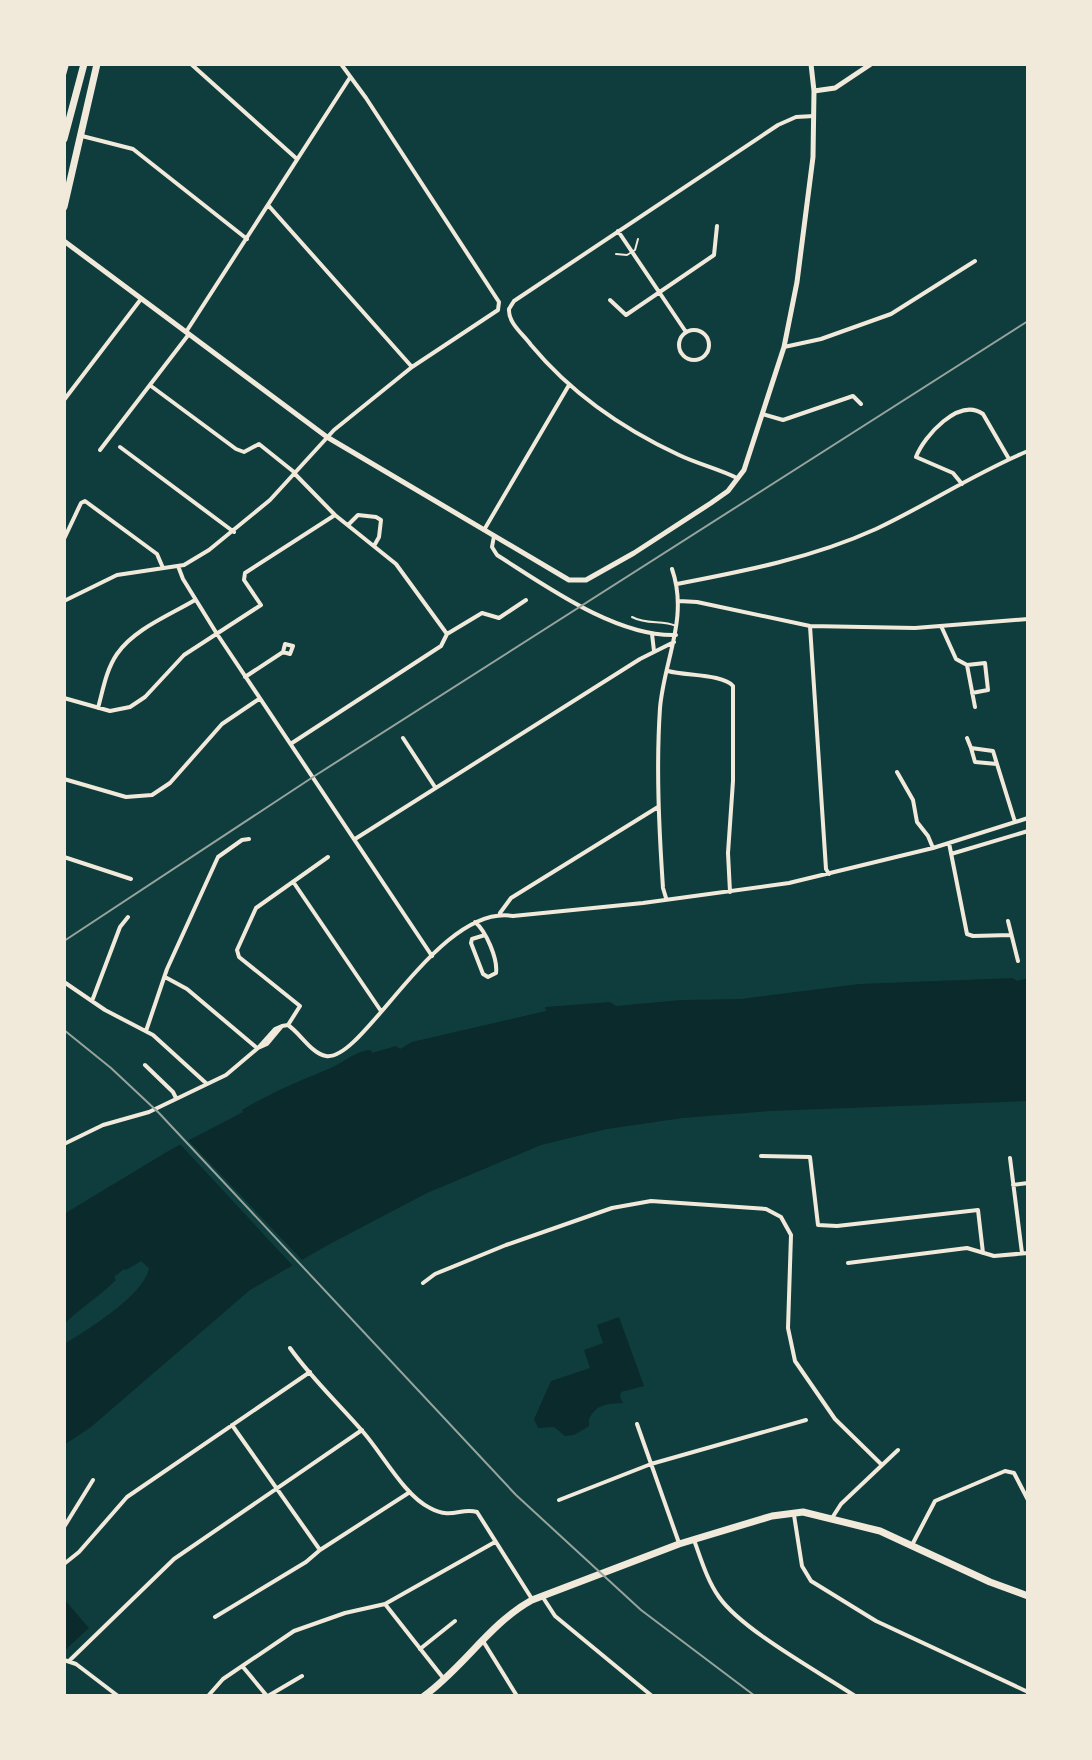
<svg xmlns="http://www.w3.org/2000/svg" width="1092" height="1760" font-family="'PT Sans Narrow',sans-serif">
<style>
.water{fill:#0a2a2b}
.pier{fill:#0f3d3e}
.lines{fill:none;stroke-linecap:round;stroke-linejoin:round}
.service{stroke:#f1e9da;stroke-width:2}
.minor{stroke:#f1e9da;stroke-width:4}
.tertiary{stroke:#f1e9da;stroke-width:5}
.trunk{stroke:#f1e9da;stroke-width:7}
.rail{stroke:#97a49c;stroke-width:2}
</style>
<rect width="100%" height="100%" fill="#0f3d3e"/>
<path class="water" d="M1013 978 1017 981 1028 978V1101L770 1111 683 1118 607 1129 541 1145 427 1193 326 1246 250 1290 91 1427 64 1445V1344C88 1330 145 1294 149 1268L141 1261 126 1270 124 1269 114 1277 116 1280C100 1296 80 1308 64 1324V1214L170 1150 243 1112 242 1110C272 1092 302 1080 333 1067 346 1061 357 1050 371 1050L372 1053 396 1046 400 1049 412 1042 546 1011 545 1007 610 1002 616 1006 681 1000 741 999 859 984Z
M619 1317 644 1386 621 1392 620 1397 623 1403C608 1404 597 1403 589 1419V1426L574 1435 565 1436 554 1427 538 1428 534 1419 551 1381 590 1368 584 1350 603 1343 597 1325Z
M64 1599 89 1628 64 1651Z"/>
<path class="pier" d="M186 1138 302 1260 293 1266 178 1142Z"/>
<g class="lines">
<path class="service" d="M616 254 627 255 635 250 638 239
M632 617C647 625 662 620 676 626"/>
<path class="minor" d="M191 64 297 159
M64 75 67 64
M82 136 133 149 247 239
M268 205 412 367
M618 231 686 332
M610 300 626 315 714 255 717 226
M679 345a15 15 0 1 1 30 0a15 15 0 1 1-30 0Z
M186 332 349 79
M784 347 821 339 891 314 975 261
M151 386 236 449 244 452 259 444 294 472
M64 400 141 299
M762 414 783 420 853 396 861 404
M120 447 234 532
M100 450 189 334
M737 478C719 469 698 464 679 455 623 429 571 393 531 345 523 334 508 323 509 309L514 301 778 125 796 117 814 116
M962 484 953 473 916 457C924 436 959 397 983 414L1009 459
M348 525 358 515 376 517 381 520 379 537 374 546
M484 530 569 385
M494 536 492 547 497 555C546 586 616 637 676 635
M64 539 81 503 85 501 157 554 163 568
M178 566 183 579 217 634 432 956
M677 584C745 571 812 558 876 529 927 505 975 473 1028 451
M64 601 117 575 184 565 209 550 270 500 334 430 412 367 498 310 499 302 366 98 341 64
M679 601 697 602 810 626 915 628 1028 619
M810 626 826 869 829 874
M942 628 956 659 967 665 975 707
M447 634 482 613 499 618 526 600
M652 634 654 651
M967 665 985 663 988 690 972 693
M668 671C685 676 723 674 733 686V781L728 853 730 892
M245 677 283 652 285 644 293 646 290 654 283 652
M64 698 110 711 130 707 145 697 184 655 261 605 244 580 245 573 335 515
M98 708C103 690 106 670 117 654 134 629 170 615 195 600
M403 738 435 787
M967 738 971 748
M292 743 441 646 447 634 396 564 335 515 294 473
M971 748 993 751 997 764 975 762Z
M997 764 1015 822
M897 772 913 800 917 822 928 836 933 848
M64 779 126 797 152 795 170 783 222 724 259 699
M355 839 640 659 674 642
M949 843 967 934 973 936 1010 935
M951 854 1028 831
M64 857 131 879
M294 883 381 1011
M666 898 663 888C659 828 656 768 660 708 664 660 689 618 672 569
M500 913 511 898 658 807
M1008 921 1018 961
M475 922C486 931 498 959 496 973L488 977 483 974 471 943 472 939 485 935
M165 977 187 989 257 1048
M64 982 105 1010 153 1035 207 1084
M92 1001 120 927 128 917
M288 1025C300 1033 312 1054 326 1056 363 1063 438 903 513 916L643 903 789 883 933 848 1028 818
M146 1031 167 969 218 857 242 840 249 839
M258 1048 267 1044 282 1026 288 1025 300 1006 239 957 237 950 256 908 328 857
M145 1065 173 1092 176 1098
M64 1144 103 1125 149 1112 226 1075 258 1048 275 1029 282 1026
M761 1156 810 1157 818 1225 837 1226 978 1210 983 1253
M1010 1158 1022 1253
M1013 1185 1028 1183
M848 1263 967 1248 994 1256 1028 1253
M423 1283 435 1274 506 1245 612 1208 651 1201 766 1209 781 1217 791 1235 788 1328 795 1361 835 1419 882 1465
M290 1348C312 1379 340 1405 364 1433 383 1455 405 1496 430 1508 452 1520 461 1507 477 1512L532 1599
M637 1424 679 1543
M232 1425 320 1550 410 1492
M559 1500 651 1464 806 1420
M794 1515 802 1566 811 1581 876 1621 1028 1692
M832 1518 841 1504 898 1450
M64 1527 93 1480
M694 1540C701 1559 707 1580 719 1597 742 1630 819 1672 855 1696
M912 1545 935 1501 1005 1471 1014 1473 1028 1500
M64 1564 79 1552 127 1497 310 1372
M542 1596 555 1616 652 1696
M385 1604 444 1679
M215 1617 306 1562 320 1550
M483 1641 517 1696
M420 1649 455 1621
M64 1660 76 1664 118 1696
M69 1661 174 1559 362 1430
M243 1667 267 1696
M208 1696 223 1679 294 1631 345 1613 385 1604 495 1542
M268 1696 302 1676"/>
<path class="tertiary" d="M814 91 835 88 871 64
M64 241 327 437 569 580H586L634 553 711 503 728 491 744 470 784 347 797 282 813 157 814 91 811 64"/>
<path class="trunk" d="M64 139 84 64
M64 207 97 64
M424 1696C463 1668 490 1623 532 1600L679 1544 772 1516 803 1512 880 1531 990 1582 1028 1596"/>
<path class="rail" d="M64 941 313 777 1028 321
M64 1030 111 1068 159 1113 516 1495 641 1610 755 1696"/>
</g>
<rect width="1092" height="1760" fill="none" stroke="#f1e9da" stroke-width="132"/>
</svg>
